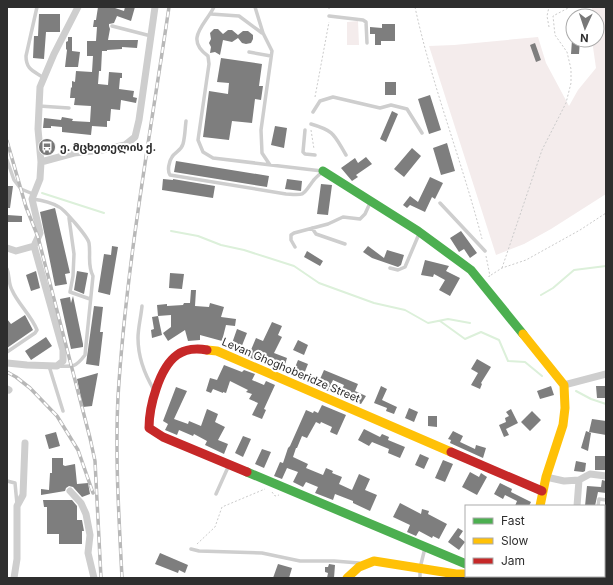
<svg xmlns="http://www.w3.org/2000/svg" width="613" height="585" font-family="Inter,'Noto Sans Georgian',sans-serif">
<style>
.green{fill:#f4ecec}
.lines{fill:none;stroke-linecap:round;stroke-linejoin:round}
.stream{stroke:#dcf0da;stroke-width:2}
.building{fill:#7e7e7e}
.path{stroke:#cbcbcb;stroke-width:1;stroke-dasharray:2 2;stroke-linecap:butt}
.lane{stroke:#cecece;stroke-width:3.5}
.street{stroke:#cecece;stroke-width:7}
.fast{stroke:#4caf50;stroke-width:9}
.slow{stroke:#ffc107;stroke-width:9}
.jam{stroke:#c62828;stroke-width:9}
.rail-casing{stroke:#b8b8b8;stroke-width:3.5}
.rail{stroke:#fff;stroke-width:2;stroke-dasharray:6;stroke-linecap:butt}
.labels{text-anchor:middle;stroke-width:4;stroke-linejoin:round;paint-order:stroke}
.poi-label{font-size:11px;font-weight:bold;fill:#2e2e2e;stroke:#fff;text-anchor:start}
.street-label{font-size:11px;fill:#2e2e2e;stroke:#fff}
</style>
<rect width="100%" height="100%" fill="#fff"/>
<path class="green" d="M592 7H606V194L551 229 524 244 496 255 429 46 454 45 538 37 546 63 569 106 578 90 596 68 592 40H597V16H592Z
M358 21 359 45H347V22Z"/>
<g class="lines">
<path class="stream" d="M42 193 104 213
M171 231 198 236 221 245 244 250 294 266 319 283 374 303 405 310 428 323 448 319 470 323
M541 295 553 288 574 270 606 266
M440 321 465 339 481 332 499 340 508 361 525 362 542 376
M576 391 591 399 606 404"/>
</g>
<path class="building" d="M98 7H112L124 11 125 7H135L131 21 117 16 114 23 109 24V26L110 29 108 40H138L137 48 122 47V49L107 50V51H102L101 71H99L98 84 108 85 109 72 122 73V78H120L119 89 134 91 133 97 137 98 136 103 121 100 120 110 111 109 110 121H107V127L92 126 91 135 62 132V127L51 126V128H43L44 118 61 120 62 117 73 119 72 121 90 122 91 106 74 105 75 98H70L71 87 72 88V81L75 82 76 71 92 72 93 56H87V41H96L97 27H93L94 20H96Z
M39 14H60V32H46L44 59 33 58 34 36H38Z
M382 24H395V41H381V45H375V34H370V27L382 28Z
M214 29H218L223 34 228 30H232L238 35 243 31H248L253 35V39L251 43 246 44 242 43 238 38 232 42 223 40 220 55 215 52 210 53 211 47 209 43 211 39 210 33Z
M68 37H72V51L80 52 78 67H65L67 50 66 49V42L68 41Z
M572 40H580L579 54H571Z
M535 43 541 60 536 62 530 45Z
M221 58 262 64 259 86H263L261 100 255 99 252 123 232 121 229 140 203 137 209 91 228 94 229 83 217 82Z
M385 82H396V95H385Z
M430 95 441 130 429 134 418 99Z
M392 111 398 114 386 142 380 139Z
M275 126 287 128 284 148 271 145Z
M447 143 455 171 441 175 433 148Z
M412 148 421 156 404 177 394 169Z
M366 157 372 164 356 175 358 177 352 181 341 168 355 158 358 163Z
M176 161 269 176 267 187 174 172Z
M430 177 443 183 435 199 432 197 425 212 410 205 407 208 403 205 410 196 418 202Z
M163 179 173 180V179L215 186 213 198 162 190Z
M287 179 302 181 301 191 285 189Z
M321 184 332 185 328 215 317 214Z
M7 186H13L10 208H7Z
M55 208 70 273 65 274 67 284 55 286 40 212Z
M7 215 22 216V222H7Z
M461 231 477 253 470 258 464 249 459 252 450 238Z
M112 246 118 247 110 295 98 292 104 254 111 255Z
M368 246 384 258 387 250 404 255 401 265 398 267 372 258 363 252Z
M307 251 323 261 320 266 304 257Z
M425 260 449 266 446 271 460 278 450 296 439 290 445 280 434 274 433 277 421 275Z
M36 271 40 288 31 291 26 275Z
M77 271 88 273 84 294 74 290Z
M170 273 184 274 182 289 169 288Z
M191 290H196L195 306 209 307 210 303 224 307 221 317 236 319 235 326 226 325 222 341 200 335V340L188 341 185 330 168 341 163 333 171 327V315L158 316 157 305 167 304V306L183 305 184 303H190Z
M73 296 83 344V347L71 349 60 299 70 297 71 303Z
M94 306 103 307 100 332H103L99 366 86 364Z
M25 315 33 330 7 348V319L11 324Z
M158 316 162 335 152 338 151 330 154 329 152 317Z
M272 322 282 326 278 335 282 337 274 353 287 358 283 371 274 368V366L259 358 258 361 248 357 256 338 263 341Z
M237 329 247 333 239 353 230 349Z
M46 337 52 346 31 360 25 351Z
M298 340 308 345 304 355 293 350Z
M477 359 491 367 481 383 482 384 480 389 471 385 478 373 471 369Z
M298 360 308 364 302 379 292 375Z
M224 365 242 372 244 370 255 374 252 380 264 385 266 381 275 385 264 409 266 410 262 419 252 415 258 403 249 399 252 394 246 392 248 390 230 381 226 393 223 392V393L213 389 211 393 206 391 210 378 217 380Z
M324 370 358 384 355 391 366 396 361 404 339 396 344 385 333 380 328 391 317 386Z
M98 373 92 406 83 407 77 379Z
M381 386 387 389 382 400 397 407 394 414 386 411 387 408 374 403Z
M551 386 554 395 540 399 537 391Z
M596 386H606V398H597Z
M176 387 187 391 174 419 188 424 189 421 201 426 207 409 218 414 215 422 225 427 218 440 228 444 224 454 205 445 207 441 194 434 193 436 179 430 177 435 165 430 168 424 163 421Z
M322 405 346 415 337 435 330 432 332 427 321 422 320 424 316 422 307 438 302 436 297 448H296L293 457 308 464 306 468 323 475 326 468 333 471 332 473 342 477 339 484 352 490 359 474 370 479 365 490 377 495 370 511 353 503V501L335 494 333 500 315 493 318 487 306 482 303 487 293 482 298 472 287 468 282 479 274 476 280 462 283 463 288 448 290 446 306 410 313 413 314 411 318 413Z
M409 408 418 412 414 422 405 418Z
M511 409 518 423 506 429 509 435 504 437 499 425 506 422 505 418 509 416 506 412Z
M532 411 541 420 530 431 521 422Z
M428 416H437V427L428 426Z
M592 419 606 421V435L589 432Z
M364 429 380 437 382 434 389 437 388 440 405 447 400 458 388 453 389 449 372 442 369 446 358 440Z
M453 431 463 436 460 442 475 449 476 445 486 448 483 458 450 443 451 440 448 439Z
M586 431 591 433 588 451 581 448Z
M56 432 60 446 49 449 45 435Z
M243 436 251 439 243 457 235 453Z
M262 449 271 452 264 468 255 464Z
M420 454 429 458 424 469 415 465Z
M595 456H606V470H595Z
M52 458H63V465L65 466 75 464 77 484 88 483 90 494 82 497 73 487 69 486 66 488 65 491 41 495V489L49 490 50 473H52Z
M443 460 453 464 445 482 435 478Z
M576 461 586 463 585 471 583 472 574 471Z
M470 472 479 477 481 473 487 477 477 495 462 487Z
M602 480 606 481V493L598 492 595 506H585L587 486 601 487Z
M500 483 512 489 511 492 531 502 529 506H515L517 501 505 495 503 499 494 494Z
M43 500H72L77 506V520H82L84 531H82V544H59V534H47V507H44Z
M400 503 421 514 422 509 429 511 428 514 447 524 439 539 433 536 432 538 419 531 416 536 407 532 410 525 393 517Z
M458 528 463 531 459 537 465 542 459 550 448 542Z
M160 553 188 565 185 573 179 570 178 573 155 564Z
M278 564 292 568 289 578H273Z
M329 564 335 565 334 578H327L328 573 325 572V567H328Z"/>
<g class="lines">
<path class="path" d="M329 7V11
M415 7C432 86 462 161 482 239
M549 27 547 16 549 7
M315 97 329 22
M311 130 314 149
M486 256 490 276 487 277
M502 268 542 150 566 103 571 83V69L567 52 555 35 553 16 570 7
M491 275 502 268 526 260 580 230 606 213
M272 492 275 496 279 495
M197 544 215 527 222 507 265 489"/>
<path class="lane" d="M37 7 26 56C26 70 34 71 44 78
M214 7C205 25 184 39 208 56L209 64 198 140 203 152 213 158 322 171
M255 7 263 33 272 51 261 130 262 153 270 165
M211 14 239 16 262 33
M329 16 363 20 366 22 367 43
M112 26 151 36
M249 52 271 56
M39 106 69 108
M313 112 320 101 333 97 380 108 391 105 407 109 422 133
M186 121C185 129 185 137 183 144 181 151 175 152 172 157 169 161 167 171 170 175L286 194C306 195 302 196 313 181 315 178 319 175 322 172
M311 124C335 131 334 135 346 155
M305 130 303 152 305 154 315 155
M7 160 14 180 21 189 33 194
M32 199C40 200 51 202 59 207 64 209 88 237 89 243 91 255 87 265 93 276L85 355C76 367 73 367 58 366
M440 203 485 251
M69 218 74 254 73 276 70 292 90 299
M312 228 316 234 345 244
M295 247 291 240V235L294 233 328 224 343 217 360 219 365 214 370 203
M390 268 398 270 405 267 419 234
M7 269C10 276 8 283 12 290 18 304 31 315 37 330L35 333 7 352
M142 306C141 317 138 328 138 338 138 356 145 375 154 390
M49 366 63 411
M7 481 15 483 17 504
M216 494 229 465
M598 506 599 499 606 500
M604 534H606
M191 549 199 551 262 553 300 561H334L359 563
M420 578V568L425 548"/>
<path class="street" d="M41 162 74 153 102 150 125 145 135 137 139 120 155 7
M7 248 16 251 34 246
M7 363 27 365 57 366 63 361V350L34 246 40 233 32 199 40 179 41 162 38 129 40 87 54 54 78 7
M564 385 606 374
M7 389 9 390
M546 477 564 481 579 480 590 474 606 476
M70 491 81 503 86 514 90 535 88 553 94 578
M577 506 579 480
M14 578 17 559V506L23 495 25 443"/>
<path class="fast" d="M323 171 418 231 471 270 523 334
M247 472 466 564
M604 557H606
M495 576 499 578
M529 578 530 576"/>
<path class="slow" d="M523 334 564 385 565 408 563 425 546 477 540 506
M207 350 217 351 451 452
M347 578 359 567 374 561 456 574H466"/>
<path class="jam" d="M207 350C197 348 185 349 177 355 159 368 149 407 149 428L163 437 247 472
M451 452 542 491"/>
<g class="rail-casing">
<path id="rail" d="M7 141 26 207 38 237 90 438 95 461 101 578
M7 372 16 377 30 388 57 416 78 450 93 493
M122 578C119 518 115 457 118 397 126 266 150 136 169 7"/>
</g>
<use href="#rail" class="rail"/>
</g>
<defs>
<g id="bus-disc" transform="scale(0.9)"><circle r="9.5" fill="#777" stroke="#fff"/><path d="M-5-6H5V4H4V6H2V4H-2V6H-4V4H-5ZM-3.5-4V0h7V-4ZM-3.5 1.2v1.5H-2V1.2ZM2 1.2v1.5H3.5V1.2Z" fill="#fff"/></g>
</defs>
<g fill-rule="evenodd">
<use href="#bus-disc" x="47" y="147"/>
</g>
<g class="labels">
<g class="poi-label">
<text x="60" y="151">ე. მცხეთელის ქ.</text>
</g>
<g class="street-label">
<text transform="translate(291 370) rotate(23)" y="4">Levan Ghoghoberidze Street</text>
</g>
</g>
<rect width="613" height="585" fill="none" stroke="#2e2e2e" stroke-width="16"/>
<rect x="465" y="505" width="140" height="72" fill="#ffffff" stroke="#ababab"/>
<rect x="473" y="518" width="20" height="6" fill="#4caf50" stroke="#ababab"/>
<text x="501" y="525" font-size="12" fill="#2e2e2e">Fast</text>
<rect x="473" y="538" width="20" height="6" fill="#ffc107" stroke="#ababab"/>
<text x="501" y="545" font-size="12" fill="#2e2e2e">Slow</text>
<rect x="473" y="558" width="20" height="6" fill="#c62828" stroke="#ababab"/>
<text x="501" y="565" font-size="12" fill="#2e2e2e">Jam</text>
<g transform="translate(585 28) rotate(183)"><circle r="19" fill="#ffffff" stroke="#ababab"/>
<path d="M0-3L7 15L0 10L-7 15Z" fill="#777777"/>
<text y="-6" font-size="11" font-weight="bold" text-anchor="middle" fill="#2e2e2e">N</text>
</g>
</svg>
